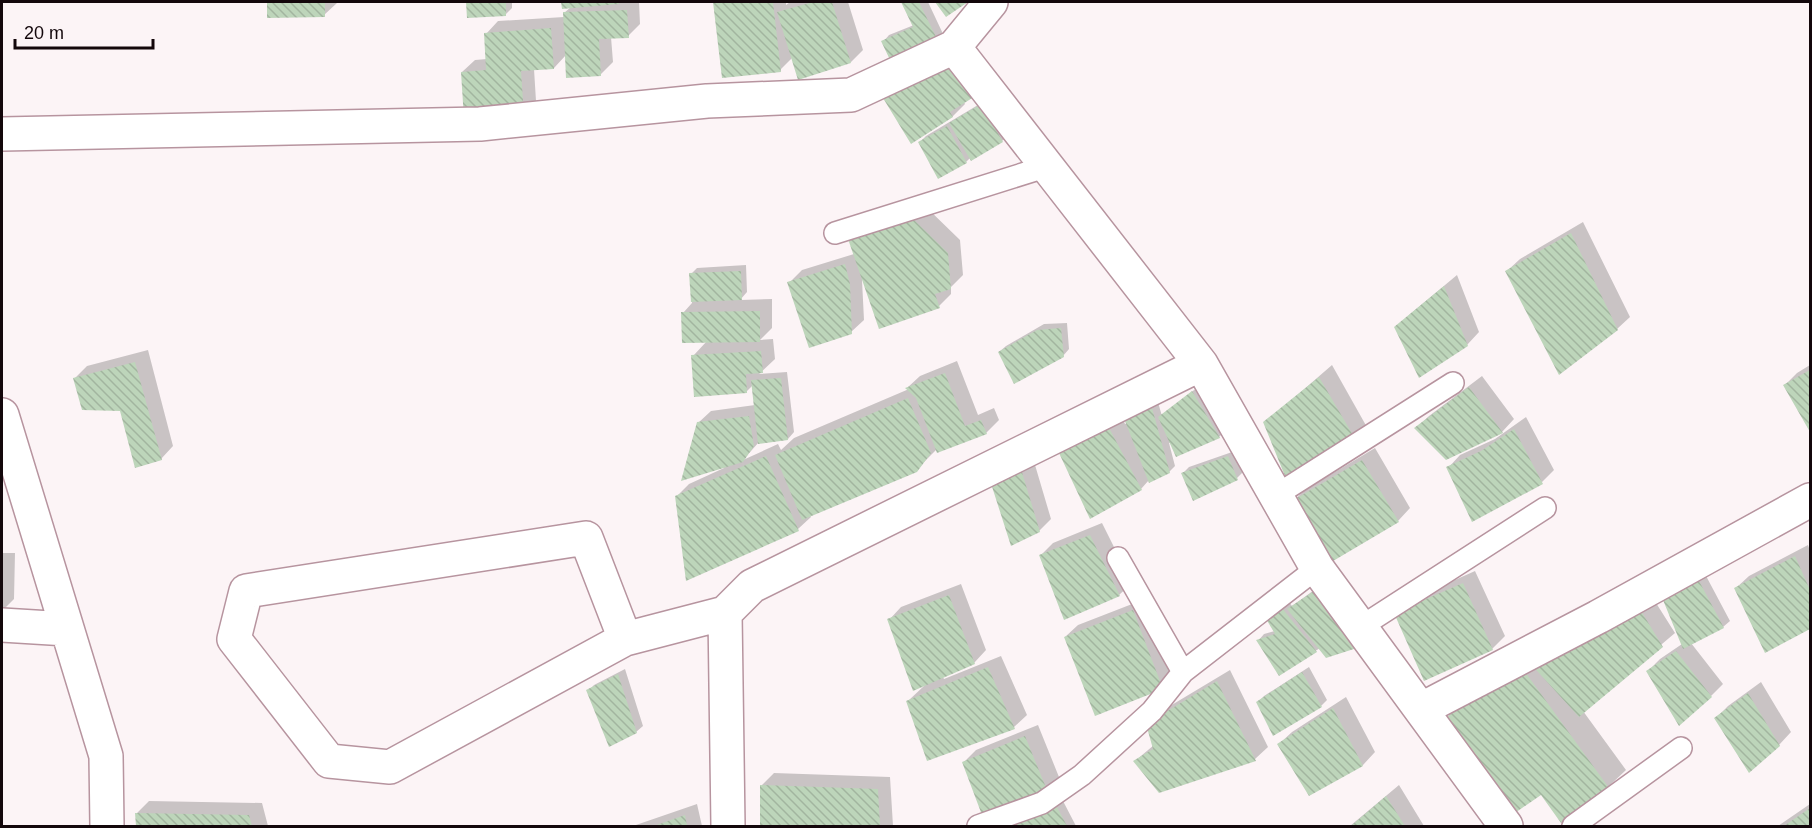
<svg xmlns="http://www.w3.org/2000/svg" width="1812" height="828" font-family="Helvetica,sans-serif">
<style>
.shadow{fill:#0003}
.building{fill:url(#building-back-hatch)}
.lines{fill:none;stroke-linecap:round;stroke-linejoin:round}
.service-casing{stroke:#b7949f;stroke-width:24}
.minor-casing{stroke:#b7949f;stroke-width:36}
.service{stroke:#fff;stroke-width:21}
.minor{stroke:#fff;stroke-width:33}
</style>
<defs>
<pattern id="building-back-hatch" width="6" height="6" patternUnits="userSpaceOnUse" patternTransform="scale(1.5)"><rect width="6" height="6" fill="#bdd5ba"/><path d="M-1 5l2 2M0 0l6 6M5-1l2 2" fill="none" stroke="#a2b59f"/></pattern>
</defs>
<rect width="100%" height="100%" fill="#fcf4f6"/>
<path class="shadow" d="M268 2H337V3L324 15 269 17Z
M467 2H512V8L506 14 468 17Z
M563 2H639L640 24 628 36 611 37 613 62 600 75 566 55 554 68 534 69 536 101 523 113 462 72 475 60 487 59 486 34 498 21 564 17V13L571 7H563Z
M714 2H786V5L790 2H848L863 50 851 62 793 57 780 70 723 77Z
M903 2H928L944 36 938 42H883L889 35 914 25Z
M885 98 964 102 965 104 953 116 911 142Z
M988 99 1008 135 1002 141 971 157 966 162 920 142 926 136Z
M924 205 960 240 963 275 951 287V294L939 306 862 280 864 320 851 332 789 283 802 270 854 254Z
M1583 222 1630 317 1617 329 1507 271 1520 259Z
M746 265 747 292 740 300 772 299V328L760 340 773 339 775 359 759 374 787 372 794 432 788 439 759 442 743 460 778 444 781 450 794 438 909 389 907 388 920 376 957 361 978 415 994 408 999 420 986 433 937 449 916 470 810 515 811 517 798 529 676 497 689 484 724 468 698 423 711 411 755 405 753 385 746 392 693 356 707 341 683 313 692 303 691 274 697 268Z
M1457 275 1479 332 1467 345 1409 315Z
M1067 323 1069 349 1063 356 999 352 1006 346 1044 324Z
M148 350 173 446 161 459 121 410 75 378 87 366Z
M1332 365 1368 429 1356 441 1265 423Z
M1810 365V430L1785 385 1797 373Z
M1482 376 1514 419 1502 432 1446 458 1416 428 1429 416Z
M1199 386 1225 431 1219 437 1169 443 1175 466 1169 472 1149 480 1141 489 1061 453 1074 441 1122 417 1125 424 1127 423 1155 392 1162 416Z
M1526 417 1554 470 1542 482 1448 468 1460 455 1495 439Z
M1030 448 1051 519 1039 531 989 471Z
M1375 448 1410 508 1398 521 1292 502 1305 490Z
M1235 451 1243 472 1237 478 1183 473 1189 467Z
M1102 523 1132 583 1119 595 1041 555 1053 543Z
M1808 545 1810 551V627L1766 651 1736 588 1749 576Z
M2 553H15L14 599 2 611Z
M1475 571 1505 636 1492 649 1408 601Z
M1705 574 1730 621 1723 627 1691 643 1723 684 1711 696 1648 671 1660 659 1682 644 1671 594Z
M1324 583 1320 648 1280 674 1258 641 1264 634 1275 631 1267 617 1289 602 1292 606Z
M961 584 986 650 974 663 943 677 944 679 1001 656 1027 715 1014 727 908 701 925 685 889 620 901 607Z
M1651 595 1675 633 1583 711 1626 770 1608 787 1542 793 1443 722 1460 704Z
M1145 599 1175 675 1163 688 1065 637 1078 625Z
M1309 667 1327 700 1321 706 1258 702 1264 696Z
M625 669 643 726 636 732 588 691 594 685Z
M1230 670 1268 747 1255 759 1160 791 1135 761 1154 745 1160 712Z
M1761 682 1791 732 1779 745 1716 718 1728 706Z
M1346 697 1375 752 1363 765 1310 794 1279 744 1292 732Z
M1038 725 1059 777 1046 789 964 762 976 750Z
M774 773 890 777 893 826 761 825 762 785Z
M1399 785 1424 826H1350Z
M149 801 262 803 268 826H138L136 814Z
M1063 801 1076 826H1007L1012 822Z
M697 804 702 826H633Z
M1810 804V826H1778Z"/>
<path class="building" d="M267 2H325V17L267 18Z
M466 2H506V16L467 18Z
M561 2H619V4L562 9Z
M713 2H773L781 72 722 78Z
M813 2H832L851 63 798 80 777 12Z
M901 2H919L939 43 892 64 881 41 913 27Z
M935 2H968L946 17Z
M627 10 629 38 599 39 601 76 566 78 563 12Z
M551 28 554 69 521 71 524 115 464 119 461 72 486 70 484 33Z
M953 56 977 95 950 112 953 117 911 144 883 98Z
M981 104 1003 142 971 161 949 123Z
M947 126 967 163 938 179 918 142Z
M911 217 948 253 951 289 935 294 940 308 879 329 848 239Z
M1571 233 1618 330 1559 375 1505 271Z
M845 264 850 284 852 334 809 348 787 282Z
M741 271 742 300 691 302 689 273Z
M1444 286 1468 346 1419 378 1394 327Z
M760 311V342L682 343 681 312Z
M1061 328 1064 357 1014 384 998 352 1037 330Z
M761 351 763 373 746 374 747 393 694 397 691 355Z
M135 362 162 460 135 468 120 411 82 410 73 378Z
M1810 370V432L1783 385Z
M945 373 965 426 981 420 987 434 937 453 916 398 905 388Z
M1319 377 1357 442 1285 476 1263 422Z
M781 378 788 440 758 444 751 380Z
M1469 387 1503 433 1446 460 1414 428Z
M1192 391 1220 438 1176 457 1158 417Z
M1149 397 1170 473 1149 483 1120 408Z
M908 398 931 453 917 472 802 520 775 455Z
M749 416 754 446 743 462 681 481 697 422Z
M1109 428 1142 490 1090 519 1059 453Z
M1514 429 1543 484 1472 522 1446 467 1481 451Z
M766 456 799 531 686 581 675 496Z
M1228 456 1238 480 1193 501 1181 473Z
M1018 459 1040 532 1011 546 987 471Z
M1362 460 1399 522 1328 564 1290 502Z
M1090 535 1120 596 1064 620 1039 555Z
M1795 556 1810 590V629L1765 653 1734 588Z
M1698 579 1724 628 1683 649 1663 600Z
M1463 583 1493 650 1424 681 1394 613Z
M1317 589 1360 647 1326 658 1287 609Z
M949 595 975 664 913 691 887 619Z
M1638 606 1663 647 1579 717 1529 662Z
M1282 608 1317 652 1279 676 1256 640 1275 634 1265 617Z
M1133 610 1163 689 1095 716 1064 637Z
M1676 651 1712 697 1679 726 1646 671Z
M1520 665 1609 788 1561 823 1541 795 1509 817 1441 721Z
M988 667 1015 729 927 761 906 701Z
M1302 672 1322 707 1273 736 1256 702Z
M618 674 637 733 609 747 586 690Z
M1217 681 1256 761 1159 793 1133 761 1153 749 1146 724Z
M1748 693 1780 746 1749 773 1714 718Z
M1333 708 1363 766 1309 796 1277 744Z
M1025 736 1047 790 982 815 962 762Z
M760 785 878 789 880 826H760Z
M1386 796 1405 826H1351Z
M1057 807 1067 826H1008Z
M1810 808V826H1784Z
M135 813 249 815 252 826H136Z
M685 815 687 826H654Z"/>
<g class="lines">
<g class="service-casing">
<path id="service" d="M835 233 1045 167
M1275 496 1453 383
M1118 558 1183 672
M1359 628 1545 508
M978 826 1042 803 1082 775 1152 711 1183 672 1317 568
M1573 826 1681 748"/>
</g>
<g class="minor-casing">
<path id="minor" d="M954 47 1201 364 1317 568 1506 826
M2 134 480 124 707 101 851 95 954 47 991 2
M2 415 106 756 107 826
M2 625 67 629
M625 639 586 538 246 591 234 639 329 761 390 767 625 639 725 613
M1422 709 1598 617 1810 500
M728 826 725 613 752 586 1201 364"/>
</g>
<use href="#service" class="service"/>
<use href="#minor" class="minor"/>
</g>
<rect width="1812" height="828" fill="none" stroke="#13070b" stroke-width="6"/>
<path d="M15 39v9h138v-9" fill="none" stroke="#13070b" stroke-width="3"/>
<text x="24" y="39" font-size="18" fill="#13070b" stroke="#fcf4f6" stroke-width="4.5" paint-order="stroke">20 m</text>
</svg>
